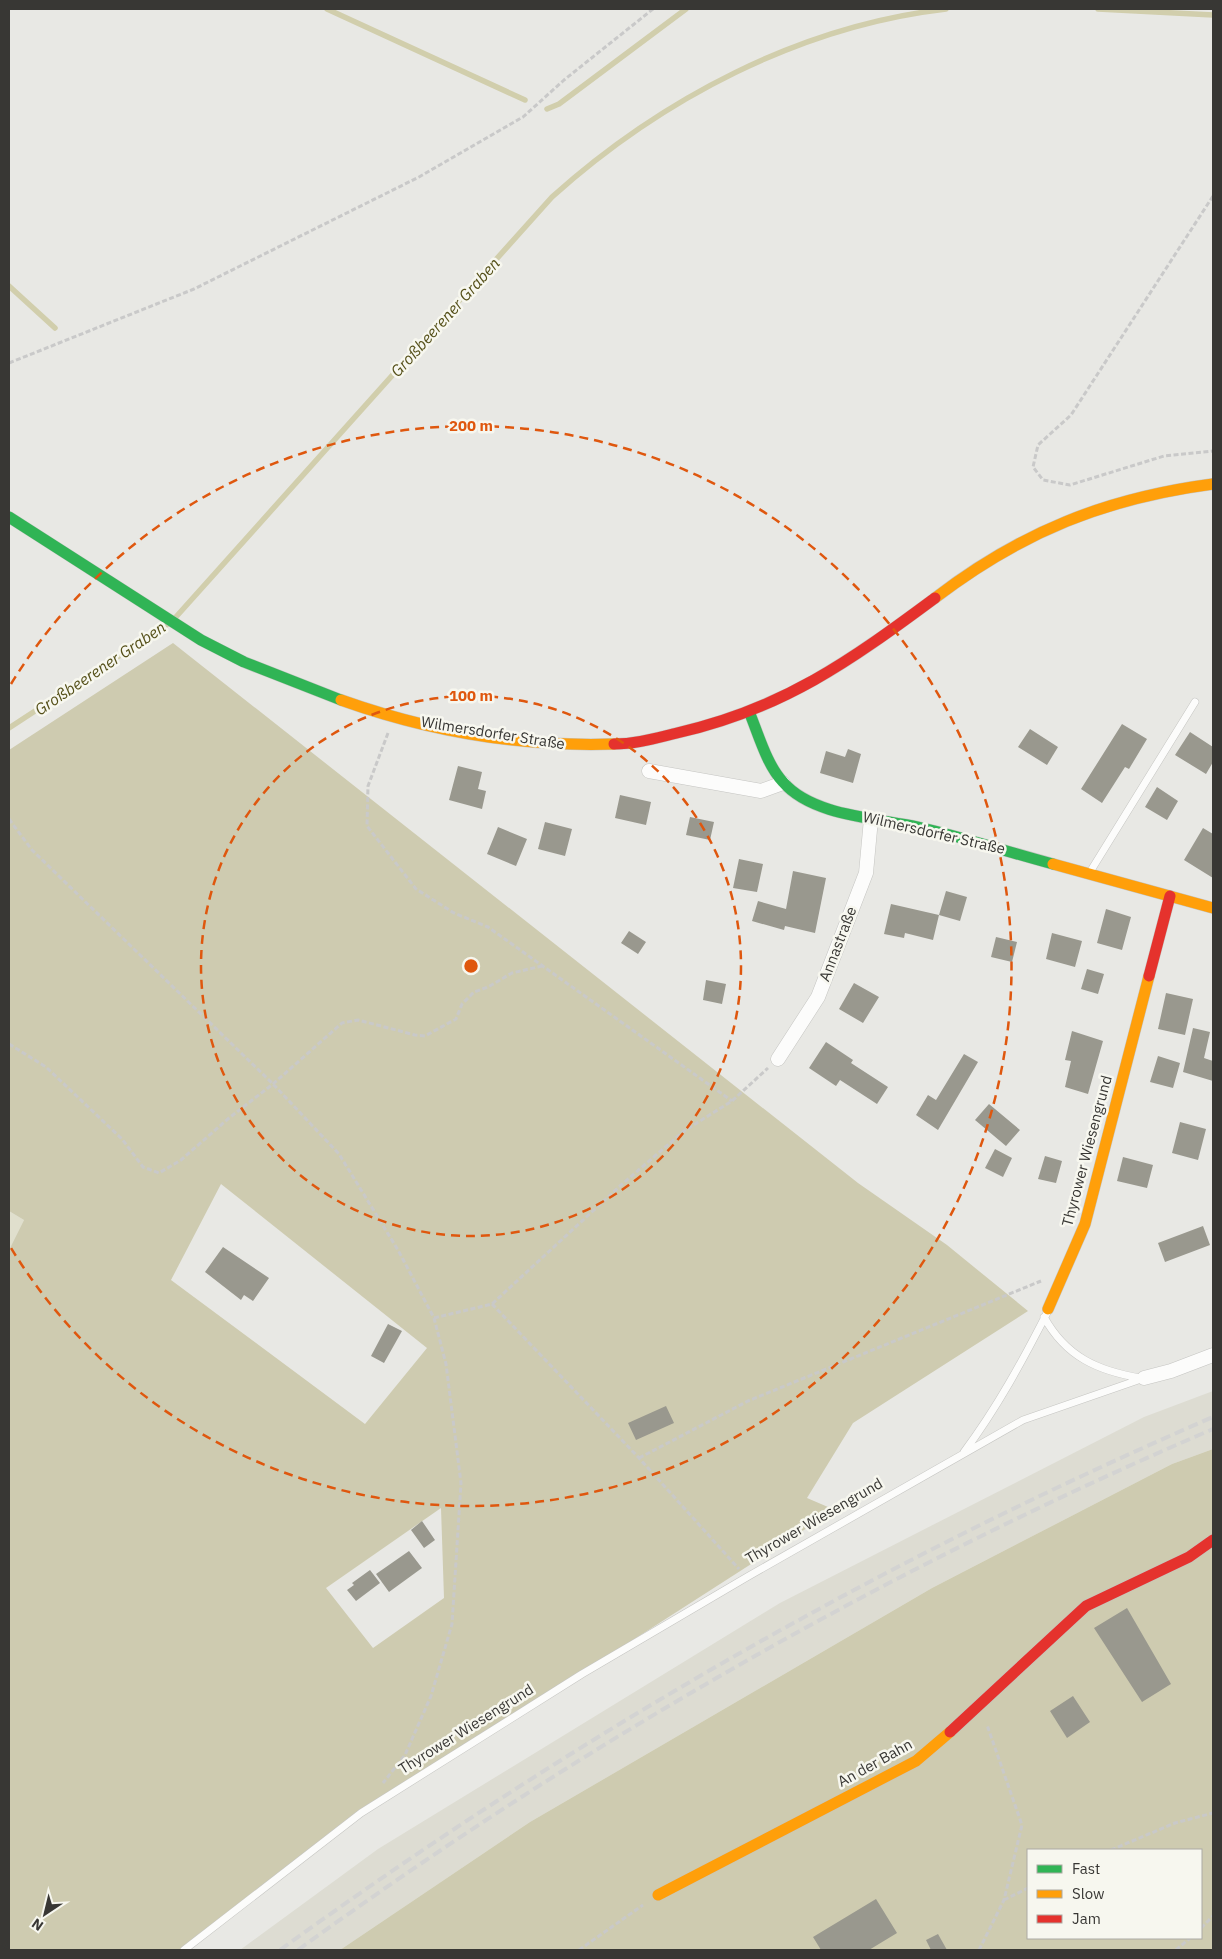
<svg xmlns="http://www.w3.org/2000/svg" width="1222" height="1959" font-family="'IBM Plex Sans',sans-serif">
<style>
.built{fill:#dddcd2}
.green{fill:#e0dfcd}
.forest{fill:#cecbb0;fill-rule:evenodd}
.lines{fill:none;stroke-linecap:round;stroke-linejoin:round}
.stream{stroke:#d1ceac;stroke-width:5.5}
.building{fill:#99988e}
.lane-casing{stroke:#c5c5c2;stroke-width:8}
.street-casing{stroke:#c5c5c2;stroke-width:15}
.fast-casing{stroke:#c5c5c2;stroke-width:12}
.slow-casing{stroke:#c5c5c2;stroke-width:12}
.jam-casing{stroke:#c5c5c2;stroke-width:12}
.path{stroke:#c9c9c9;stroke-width:3;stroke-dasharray:5 2.5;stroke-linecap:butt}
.lane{stroke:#fcfcfb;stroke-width:7}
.street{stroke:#fcfcfb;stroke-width:14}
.fast{stroke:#30b455;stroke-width:11}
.slow{stroke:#ff9f0a;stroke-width:11}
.jam{stroke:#e5322d;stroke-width:11}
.rail{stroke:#d3d3d2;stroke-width:4;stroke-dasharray:10 5;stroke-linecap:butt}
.ring{fill:none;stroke:#df570e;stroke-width:2.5;stroke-dasharray:9 6}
.labels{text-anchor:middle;stroke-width:5;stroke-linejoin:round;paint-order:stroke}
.street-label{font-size:15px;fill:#383734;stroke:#f7f7ef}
.water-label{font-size:16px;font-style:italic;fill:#555019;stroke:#f7f7ef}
.centre{fill:#df570e;stroke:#f7f7ef;stroke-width:2.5}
.ring-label{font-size:15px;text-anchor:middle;font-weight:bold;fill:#df570e;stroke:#f7f7ef;stroke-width:5;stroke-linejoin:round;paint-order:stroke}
</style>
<rect width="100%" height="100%" fill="#e8e8e4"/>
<path class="built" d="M1213 1391V1449L1172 1464 932 1588 530 1822 340 1950H240L378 1849 780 1603 1144 1417Z"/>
<path class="green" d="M9 1211 24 1220 9 1250Z"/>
<path class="forest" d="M173 643 858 1183 947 1245 1028 1311 853 1423 807 1498 835 1510 359 1816 182 1950H9V1250L24 1220 9 1211V750ZM221 1184 427 1348 365 1424 171 1280ZM441 1508 444 1598 373 1648 326 1588Z
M1213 1449V1950H340L530 1822 932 1588 1172 1464ZM1028 1850H1201V1938H1028Z"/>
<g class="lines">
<path class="stream" d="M327 9 525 100
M1098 9 1213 15
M547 109 559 104 686 9
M9 286 55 328
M175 618 552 197C661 99 800 26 946 9
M9 728 168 624"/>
</g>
<path class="building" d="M1122 724 1147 739 1129 769 1125 767 1102 803 1081 789Z
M1030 729 1058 747 1047 765 1018 747Z
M1190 732 1213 747V762L1206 774 1175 755Z
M848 749 861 754 853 783 820 773 826 751 845 757Z
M458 766 482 772 478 789 486 791 482 809 449 800Z
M1157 787 1178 801 1167 820 1145 807Z
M620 795 651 802 646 825 615 818Z
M690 817 714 822 710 840 686 835Z
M545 822 572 829 565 856 538 849Z
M498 827 527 839 516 866 487 854Z
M1203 828 1213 834V878L1184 860Z
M739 859 763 864 757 892 733 888Z
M793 871 826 878 815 933 785 926 784 930 752 921 758 901 786 909Z
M946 891 967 897 960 921 939 915Z
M891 904 939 915 933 940 905 933 904 938 884 934Z
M1106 909 1131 917 1122 950 1097 943Z
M629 931 646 942 638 954 621 943Z
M1052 933 1082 941 1075 967 1046 959Z
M996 937 1017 942 1012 962 991 957Z
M1087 969 1104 974 1098 994 1081 989Z
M706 980 726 984 722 1004 703 1000Z
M854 983 879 997 863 1023 839 1009Z
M1166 993 1193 999 1185 1035 1158 1029Z
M1193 1028 1210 1032 1204 1058 1213 1061V1081L1183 1072Z
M1072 1031 1103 1041 1088 1094 1065 1087 1071 1061 1065 1060Z
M826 1042 853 1060 851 1063 888 1087 877 1104 840 1080 836 1086 809 1068Z
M964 1054 978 1062 938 1130 916 1115 928 1095 936 1100Z
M1158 1056 1180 1063 1173 1088 1150 1082Z
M989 1104 1020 1130 1006 1146 975 1120Z
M1180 1122 1206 1129 1198 1160 1172 1153Z
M995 1149 1012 1158 1003 1177 985 1168Z
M1045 1156 1062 1161 1056 1183 1038 1179Z
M1123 1157 1153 1165 1147 1188 1117 1181Z
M1203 1226 1210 1245 1165 1262 1158 1243Z
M223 1247 269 1278 253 1301 244 1295 241 1300 205 1272Z
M388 1324 402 1331 384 1363 371 1356Z
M666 1406 674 1423 636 1440 628 1423Z
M422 1521 435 1540 424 1548 411 1530Z
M409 1551 422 1568 389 1592 376 1574Z
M370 1570 380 1583 356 1601 347 1590 354 1585 352 1583Z
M1127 1608 1171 1684 1142 1702 1094 1628Z
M1073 1696 1090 1722 1067 1738 1050 1711Z
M876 1899 897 1933 869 1950H821L813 1937Z
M938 1934 947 1950H931L926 1940Z"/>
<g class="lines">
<g class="lane-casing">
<path id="lane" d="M1090 872 1195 702
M1044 1317C1066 1357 1098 1371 1141 1378
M964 1452C997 1408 1023 1360 1048 1311
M184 1950 361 1813 582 1674 747 1577 1023 1420 1144 1378"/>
</g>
<g class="street-casing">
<path id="street" d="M649 771 761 791 783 783
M778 1059 818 997 866 873 871 819
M1144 1378 1171 1371 1213 1355"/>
</g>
<g class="fast-casing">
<path id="fast" d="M9 517 201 640 244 662 341 700
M750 714C759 736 767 765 783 782 812 816 877 818 918 827 963 837 1008 852 1053 864"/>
</g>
<g class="slow-casing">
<path id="slow" d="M935 598C1021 532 1106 498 1213 484
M341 700C428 731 522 747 614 744
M1053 864 1213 908
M1048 1309 1085 1224 1149 976
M658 1895 916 1761 950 1732"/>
</g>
<g class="jam-casing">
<path id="jam" d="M614 744C636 744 656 738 677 733 783 709 850 661 935 598
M1149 976 1170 896
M950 1732 1086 1606 1189 1557 1213 1540"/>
</g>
<path class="path" d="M1213 196 1071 415 1038 445 1033 467 1043 480 1070 485 1164 456 1213 451
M9 363 194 289 419 177 523 117 564 80 653 9
M388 733 368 786 367 826 416 889 454 913 488 927 732 1101
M9 819 32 850 273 1084 339 1154 398 1250 434 1318 446 1364 461 1483 452 1624 431 1696 405 1755 383 1783
M9 1044 46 1067 122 1139 143 1167 159 1173 181 1160 229 1118 273 1084 342 1023 358 1020 415 1035 425 1036 456 1019 462 1004 474 992 488 987 512 973 542 966
M492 1304 639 1458 739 1569
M434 1318 492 1304 620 1186 684 1131 732 1101 768 1068
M639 1458 748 1401 1041 1281
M1111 1850 1175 1823 1213 1813
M1004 1900 1028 1888
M1201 1928 1213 1916
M579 1950 643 1905
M979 1950 1004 1900 1022 1825 987 1725
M1176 1950 1190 1938"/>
<use href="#lane" class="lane"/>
<use href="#street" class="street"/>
<use href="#fast" class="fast"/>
<use href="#slow" class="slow"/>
<use href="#jam" class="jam"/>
<path class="rail" d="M280 1950C574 1737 880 1561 1213 1417
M298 1950C583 1743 889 1568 1213 1429"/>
</g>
<g class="ring">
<circle cx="471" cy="966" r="270"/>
<path d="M11 684A540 540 0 1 1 11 1248"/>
</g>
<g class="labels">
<g class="street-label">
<text transform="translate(493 733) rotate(9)" y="5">Wilmersdorfer Straße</text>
<text transform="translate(934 833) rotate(13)" y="5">Wilmersdorfer Straße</text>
<text transform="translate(838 944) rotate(-69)" y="5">Annastraße</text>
<text transform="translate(1087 1151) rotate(-75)" y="5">Thyrower Wiesengrund</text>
<text transform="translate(814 1521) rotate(-30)" y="5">Thyrower Wiesengrund</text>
<text transform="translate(466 1729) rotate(-32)" y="5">Thyrower Wiesengrund</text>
<text transform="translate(875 1763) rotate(-29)" y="5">An der Bahn</text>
</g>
<g class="water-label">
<text transform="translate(445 317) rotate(-48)" y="6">Großbeerener Graben</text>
<text transform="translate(100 668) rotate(-34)" y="6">Großbeerener Graben</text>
</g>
</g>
<circle cx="471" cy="966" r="8" class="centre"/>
<g class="ring-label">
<text x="471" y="431">200 m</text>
<text x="471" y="701">100 m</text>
</g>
<rect width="1222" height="1959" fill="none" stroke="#383734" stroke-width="20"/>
<rect x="1027" y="1849" width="175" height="90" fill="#f7f7ef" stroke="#abaaa4"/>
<rect x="1037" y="1865" width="25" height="8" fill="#30b455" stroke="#abaaa4"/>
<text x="1072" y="1874" font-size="15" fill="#383734">Fast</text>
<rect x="1037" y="1890" width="25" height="8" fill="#ff9f0a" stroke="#abaaa4"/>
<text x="1072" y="1899" font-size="15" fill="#383734">Slow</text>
<rect x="1037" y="1915" width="25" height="8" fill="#e5322d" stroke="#abaaa4"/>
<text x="1072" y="1924" font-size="15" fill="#383734">Jam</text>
<g transform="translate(45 1914) rotate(215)" stroke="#f7f7ef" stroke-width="4" paint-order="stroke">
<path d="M0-4L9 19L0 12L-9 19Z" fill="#383734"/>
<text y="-8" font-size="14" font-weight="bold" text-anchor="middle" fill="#383734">N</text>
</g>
</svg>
